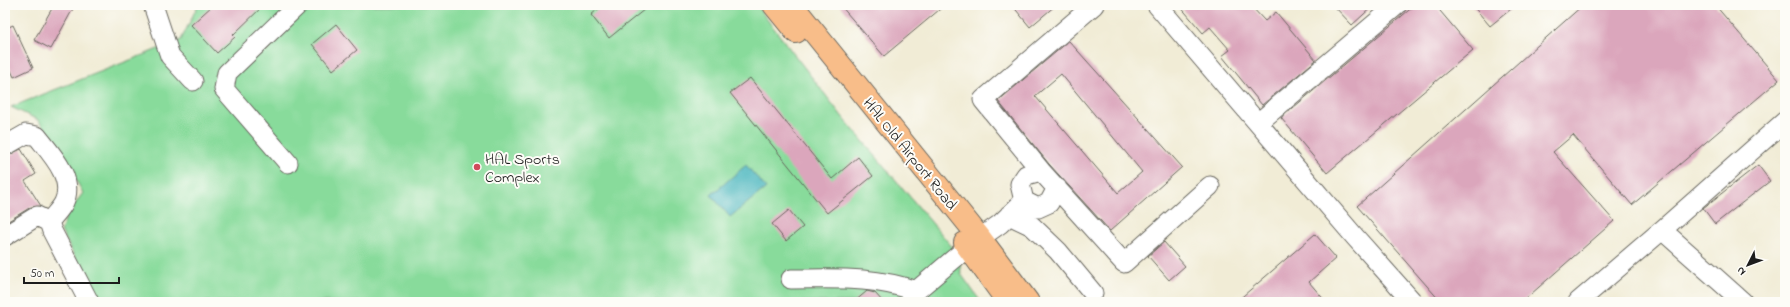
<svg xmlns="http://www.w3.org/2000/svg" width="1790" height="307" font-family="'Indie Flower',sans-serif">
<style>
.green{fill:#88db9b;stroke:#527c5c}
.water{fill:#46b5be;stroke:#31686d}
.building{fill:#dba6bc;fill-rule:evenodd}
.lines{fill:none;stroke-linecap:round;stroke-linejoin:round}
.minor-casing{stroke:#67655d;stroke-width:21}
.major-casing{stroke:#67655d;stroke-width:24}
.minor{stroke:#fff;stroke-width:19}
.major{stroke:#f8bd89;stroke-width:22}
.poi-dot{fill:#d1495b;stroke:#fdfcf7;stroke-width:1.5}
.labels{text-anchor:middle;stroke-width:4;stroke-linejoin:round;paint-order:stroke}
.street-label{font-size:16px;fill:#1c1c1c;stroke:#fdfcf7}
.poi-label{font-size:16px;fill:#1c1c1c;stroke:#fdfcf7;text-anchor:start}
</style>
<rect width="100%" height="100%" fill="#fdfcf7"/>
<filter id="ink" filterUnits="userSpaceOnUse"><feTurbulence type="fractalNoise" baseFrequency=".025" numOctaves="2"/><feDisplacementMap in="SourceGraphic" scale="8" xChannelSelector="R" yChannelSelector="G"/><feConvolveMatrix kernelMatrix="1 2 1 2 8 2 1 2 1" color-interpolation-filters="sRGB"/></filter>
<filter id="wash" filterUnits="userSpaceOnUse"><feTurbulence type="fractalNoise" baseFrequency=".012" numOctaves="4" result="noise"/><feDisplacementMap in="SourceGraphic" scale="16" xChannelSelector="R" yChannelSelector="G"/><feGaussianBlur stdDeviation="0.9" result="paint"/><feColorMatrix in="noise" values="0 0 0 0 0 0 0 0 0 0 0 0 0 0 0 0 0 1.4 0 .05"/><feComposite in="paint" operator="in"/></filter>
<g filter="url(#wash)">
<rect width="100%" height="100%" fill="#f1ecd6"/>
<path class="green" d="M198 5H756L841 115 959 255 961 274 981 302H99L61 231 67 214 83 193 54 140 38 120 11 107 181 40Z"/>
<path class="water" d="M746 165 766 188 730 217 711 195Z"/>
<g id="blocks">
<path class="building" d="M54 5H75L51 49 34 40Z
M213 5H264L233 35 235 37 217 53 191 25Z
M603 5H650L609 38 591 15Z
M840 5H945L884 56Z
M1012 5H1056L1030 27Z
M1179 5H1250L1265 21 1276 12 1316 60 1262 105 1222 56 1230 50 1210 27 1203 33Z
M1333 5H1374L1352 25Z
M1415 5H1435L1473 50 1327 173 1281 118Z
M1472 5H1516L1490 26Z
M1583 5H1715L1779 80 1632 205 1573 135 1553 152 1614 221 1522 302H1441L1357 206Z
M336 24 357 50 333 70 312 44Z
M13 25 33 68 14 77 5 58V29Z
M1069 41 1182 167 1110 231 1049 164 998 101ZM1061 74 1142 172 1118 193 1035 96Z
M750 78 832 179 858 157 873 176 827 213 730 93Z
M21 149 36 174 25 181 41 206 31 207 5 223V157Z
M1758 165 1770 181 1715 224 1703 208Z
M789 210 803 227 786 241 772 224Z
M1315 234 1336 258 1309 282 1326 302H1236Z
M1164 242 1185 266 1169 280 1148 256Z
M867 291 875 293 883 302H854Z"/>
</g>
</g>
<g filter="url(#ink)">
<use href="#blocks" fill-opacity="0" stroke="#67655d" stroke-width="1"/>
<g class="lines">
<g class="minor-casing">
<path id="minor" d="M153 5 170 56 193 81
M1094 5 983 100 1041 171 1124 263 1210 186
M1157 5 1355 237 1413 302
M1258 123 1397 5
M5 146 26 134 37 136C51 154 75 178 64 202 61 209 54 215 49 222L52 231 89 302
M288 163 224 89 227 73 298 5
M1024 201 1020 184 1026 175 1041 171
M1009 215 1032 226 1058 251 1093 293
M1662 230 1785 121
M5 236 37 216 49 222
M980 238 1000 224 1024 201 1038 208 1049 203 1057 188
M791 279C835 279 873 276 916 291L968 247
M1578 302 1662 230 1743 302"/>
</g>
<g class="major-casing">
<path id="major" d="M774 5 796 32
M792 5 980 238 1028 302
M965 243 1008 302"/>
</g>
<use href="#minor" class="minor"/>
<use href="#major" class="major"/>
</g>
</g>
<circle class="poi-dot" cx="477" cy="167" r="4"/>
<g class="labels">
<g class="street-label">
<text transform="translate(911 153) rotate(51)" y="6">HAL Old Airport Road</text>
</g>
<g class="poi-label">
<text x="485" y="164">HAL Sports<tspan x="485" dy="18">Complex</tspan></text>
</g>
</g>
<rect width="1790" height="307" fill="none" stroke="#fdfcf7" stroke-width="20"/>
<g transform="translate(1748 265) rotate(228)" stroke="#fdfcf7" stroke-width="3" paint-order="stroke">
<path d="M0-3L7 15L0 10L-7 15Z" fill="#1c1c1c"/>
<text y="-6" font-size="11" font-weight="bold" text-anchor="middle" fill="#1c1c1c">N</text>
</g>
<path d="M24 277v6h95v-6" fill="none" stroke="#1c1c1c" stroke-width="2"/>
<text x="30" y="277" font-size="12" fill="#1c1c1c" stroke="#fdfcf7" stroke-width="3" paint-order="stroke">50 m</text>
</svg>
